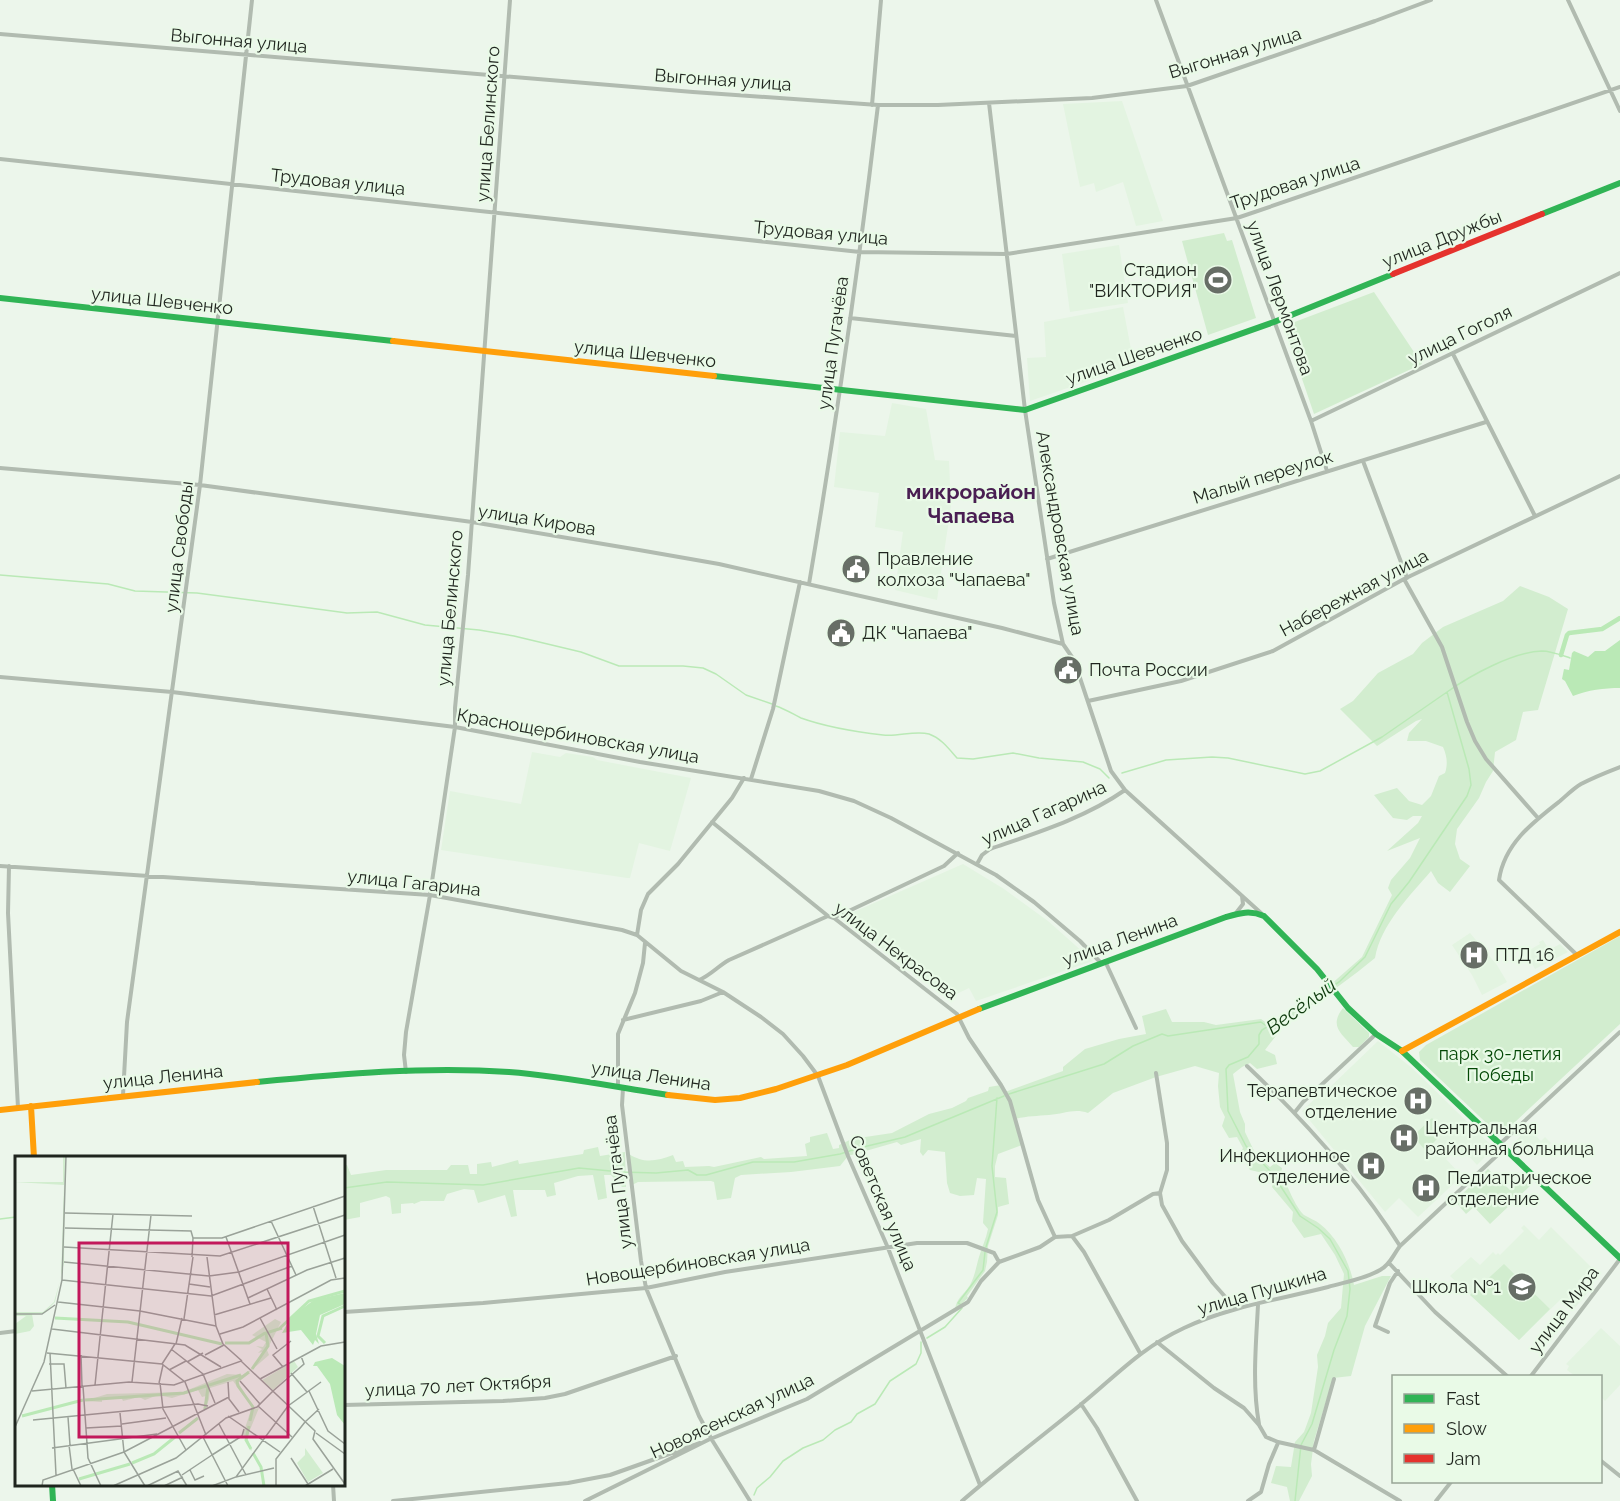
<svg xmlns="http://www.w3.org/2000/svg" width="1620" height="1501" font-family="Raleway,sans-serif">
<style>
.built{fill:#e3f4e1}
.green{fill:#d2edcf}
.water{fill:#bae9b6}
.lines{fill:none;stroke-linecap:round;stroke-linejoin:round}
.stream{stroke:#bae9b6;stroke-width:1.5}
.canal{stroke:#bae9b6;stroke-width:4.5}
.street{stroke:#b1bbb0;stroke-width:4}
.fast{stroke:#30b455;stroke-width:6}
.slow{stroke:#ff9f0a;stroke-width:6}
.jam{stroke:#e5322d;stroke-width:6}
.labels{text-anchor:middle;stroke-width:4.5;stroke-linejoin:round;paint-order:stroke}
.street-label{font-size:18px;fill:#1f251e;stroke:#e9fae7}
.poi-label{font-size:18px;fill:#1f251e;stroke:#e9fae7;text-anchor:start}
.park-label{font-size:18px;fill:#034805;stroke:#e9fae7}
.water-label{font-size:20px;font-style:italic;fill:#0e3a0d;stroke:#e9fae7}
.quarter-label{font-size:21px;font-weight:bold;fill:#491e52;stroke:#e9fae7}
.inset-river{fill:none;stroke:#bae9b6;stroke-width:3}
.inset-road{fill:none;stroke:#9aa299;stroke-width:1.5}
.view{fill:#c2185b;fill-opacity:0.15;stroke:#c2185b;stroke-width:3}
.inset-edge{fill:none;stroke:#1f251e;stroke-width:3}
</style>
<rect width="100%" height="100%" fill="#ecf6eb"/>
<path class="built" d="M1122 101 1163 221 1136 226 1123 182 1096 192 1094 183 1080 187 1063 104Z
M1119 245 1128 303 1070 312 1062 254Z
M1123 307 1134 365 1030 401 1027 358 1046 357 1044 322Z
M892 403 926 409 935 460 949 461 951 506 937 600 895 590 903 532 875 527 879 493 834 487 840 432 885 436Z
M532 752 560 757 566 753 593 757 597 760 691 778 670 851 639 843 630 878H627L441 850 450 791 521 804Z
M963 864 1004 889 1048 921 1093 961 976 1001 969 988 948 998 846 922 849 914Z
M1470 933 1497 965 1507 982 1482 995 1472 975 1452 945Z
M1543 940 1549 950 1560 944 1568 952 1535 969 1526 952 1540 944 1539 942Z
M1378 1041 1412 1068 1494 1148 1477 1165 1464 1151 1452 1153 1446 1159 1462 1176 1418 1217 1399 1198 1385 1212 1302 1111 1324 1090H1327Z
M1528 1128 1541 1141 1545 1137 1551 1143 1538 1156 1532 1150 1527 1155 1514 1143Z
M1524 1225 1539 1240 1551 1227 1592 1268 1578 1281 1588 1292 1574 1309 1561 1299 1519 1340 1450 1276 1471 1257 1480 1265 1493 1252 1496 1255 1498 1253 1500 1255 1524 1231 1521 1228Z
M1601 1328 1620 1346V1385L1605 1401 1601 1397 1600 1376H1575L1567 1370 1569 1366 1566 1364Z"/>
<path class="green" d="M1224 233 1227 241 1232 240 1256 318 1208 335 1182 241Z
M1374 292 1422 364 1314 414 1284 326Z
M1520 586 1549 597 1568 609 1538 710 1523 712 1516 740 1495 752 1493 771 1486 782 1479 798 1457 829 1455 844 1460 859 1470 866 1450 892 1438 883 1431 871C1409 897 1381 924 1375 958 1352 977 1328 994 1303 1011 1295 1017 1282 1020 1276 1028L1278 1033 1265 1050 1275 1055 1277 1064 1257 1069 1250 1063 1242 1067 1233 1074 1240 1112 1245 1124V1132L1256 1155 1270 1167 1275 1163 1282 1168 1281 1173C1287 1184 1295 1207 1304 1215 1309 1218 1315 1220 1320 1224 1338 1238 1350 1263 1354 1285L1382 1276H1391L1365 1326 1351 1376 1333 1378 1314 1441 1311 1464 1312 1476 1299 1501H1290L1287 1487 1271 1483 1276 1466 1291 1467 1295 1442 1304 1432 1311 1413 1318 1367 1317 1355 1325 1336 1328 1323 1341 1308 1344 1274 1335 1255 1321 1234 1304 1238 1292 1221 1293 1212 1272 1187 1274 1179 1272 1175 1250 1170 1240 1153 1243 1148 1237 1137 1229 1138 1222 1126 1225 1117 1220 1107 1218 1086 1219 1073 1195 1066 1156 1077 1113 1093 1088 1113C1074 1108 1064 1114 1049 1115 1037 1116 1027 1116 1015 1119L1022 1145 998 1154 995 1166V1177L1006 1178 1009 1204 998 1207V1215L988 1246 987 1262 985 1271 967 1296 968 1298 955 1310C956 1298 964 1295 970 1285 975 1276 976 1267 979 1257 982 1247 986 1239 988 1229L983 1223 986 1179 977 1178 974 1195 960 1196 950 1193 947 1183 945 1152 928 1150 923 1156 920 1152 921 1139 901 1145 897 1142 848 1156 840 1166 791 1172 741 1175 735 1178 731 1198 717 1200 714 1182 711 1181 638 1182 632 1185 629 1154C644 1164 657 1161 673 1155L676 1162 683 1161 685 1167 709 1166 714 1167 761 1157 764 1159 807 1156 805 1144 810 1142V1137L827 1133 833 1149 839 1148V1145L852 1139 892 1133 929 1114 952 1108 966 1101 968 1098 988 1091 989 1087 1001 1085 1005 1092 1063 1071V1067L1085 1049 1119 1039 1146 1034 1142 1016 1166 1009 1172 1022H1204L1216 1025 1261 1019 1268 1024 1321 993 1362 957 1392 895 1388 888 1391 880 1410 858 1420 838 1387 851 1418 823 1422 816H1413L1407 820 1393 818 1374 795 1397 788 1409 801 1422 805 1431 796 1439 776 1445 773C1448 764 1447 756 1443 747L1426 741H1407L1409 733 1422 719 1416 721 1377 746 1340 709 1353 701 1378 673 1413 654 1422 643 1443 627 1503 601Z
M1620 936V1024L1500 1136 1420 1060 1419 1052 1426 1045Z
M1343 1008 1369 1033V1037L1359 1047H1353C1341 1033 1329 1026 1343 1008Z
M1432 1118 1444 1131 1426 1151 1413 1136Z
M598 1147 600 1156 625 1152 626 1187H622L611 1175H604L607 1198 598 1200 593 1175 578 1176 554 1183 556 1195 547 1197 545 1190H513L517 1216 511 1217 505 1195 478 1203 474 1190 464 1189 447 1194 444 1201H421L414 1204 413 1203 401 1204V1213L392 1214 390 1198 386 1196 360 1203V1217L344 1220V1165H347L351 1175 386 1170H447L451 1165H468L470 1174H477V1164L491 1162 492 1167 518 1160 519 1164 583 1154 584 1150Z
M1488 1169 1509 1189 1522 1176 1531 1185 1490 1224 1474 1207 1466 1214 1455 1201Z
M1504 1264 1550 1309 1519 1340 1470 1295Z"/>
<path class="water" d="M1620 640V688C1604 688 1588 690 1573 696L1565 681 1562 679 1564 669 1569 670 1572 653 1574 651 1588 657 1595 651H1605Z"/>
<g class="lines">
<path class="stream" d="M0 575 108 584 135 591 197 593 347 613 377 612 425 625 479 630 514 636 581 652 619 666H683L703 668 716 674 746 695 772 704
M776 706C785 709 793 714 801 718 826 727 857 732 883 735 898 737 915 730 929 734 941 738 949 749 957 758L973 759 1013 753 1039 758 1083 762 1100 769 1109 778
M1122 773 1166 760 1212 757 1228 758 1305 774 1320 771 1382 737 1447 692
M1009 1094 1104 1064 1133 1046 1162 1034 1168 1036 1261 1022 1265 1025
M344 1188 387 1182 483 1185 579 1168 621 1172 656 1173 688 1170 697 1175H706L753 1162H794L840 1154 859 1148 905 1137 1004 1096
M0 1219 16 1217
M986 1247 997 1212 992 1166 997 1098
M960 1304 958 1303 983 1270 985 1252
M927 1338 945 1327 962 1308
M754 1495 757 1488 770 1477 783 1461 803 1448 823 1440 835 1430 851 1422 857 1414 875 1404 890 1381 916 1364 921 1353V1342
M1295 1501 1301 1445 1312 1424 1334 1350 1347 1316 1350 1289 1348 1271 1330 1239 1318 1228 1300 1216 1272 1173 1246 1146 1228 1111 1226 1069 1229 1065 1248 1057 1259 1044V1035L1262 1030 1319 995 1339 982 1365 957 1391 904 1409 882 1467 796 1471 785 1469 769 1447 692C1471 675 1513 652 1542 651 1551 651 1561 655 1570 658"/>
<path class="canal" d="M1561 655 1567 635 1569 633 1602 629 1620 618"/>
<path class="street" d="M1156 0 1311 421 1327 471
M1568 0 1620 111
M0 34 693 92 878 105H938L1092 98 1187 86 1375 21 1431 0
M989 103 1025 410 1054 603 1063 644 1074 660 1111 771 1125 790 1261 913
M872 105 881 0
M0 159 860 252 1007 254 1237 218 1620 87
M850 318 1016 336
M1453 354 1535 516
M1311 421 1620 273
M1363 461 1407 578
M0 468 200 485 472 522 639 550 719 564 1002 628 1063 644
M1047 559 1486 422
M1404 579 1442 647 1467 722 1475 741 1486 759 1538 818
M809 584C836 425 859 265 878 105
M0 677 172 692 455 727 640 762 819 791 854 801 891 818 996 875 1034 902 1080 941 1101 963
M1088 701 1181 681 1273 651 1404 579 1620 476
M751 779 773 709 800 582
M712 822 828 916 834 918 957 1014 969 1038 1001 1085 1010 1101 1038 1200 1055 1237
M977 864 982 855 990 849C1036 833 1085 818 1125 790
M0 866 430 895 622 930 637 935 681 971 723 992 761 1017 783 1034 803 1056 818 1076 848 1156 888 1248 980 1485
M9 866 8 913 18 1108
M1236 913 1243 904 1242 896
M834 918 944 866 958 853
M637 935 641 910 648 894 678 864 732 798 744 778
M1577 955 1499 880C1504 844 1533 822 1560 801 1567 795 1574 788 1581 784 1594 777 1607 772 1620 767
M1105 961 1136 1028
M699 980C711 975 718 966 729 960L828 916
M623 1020 701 1001 723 992
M1247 1066C1304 1120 1358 1179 1400 1246
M406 1072 404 1055 406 1032 430 895 455 727V708L468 575 510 0
M1156 1073 1167 1143V1170L1160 1193 1162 1205 1182 1241 1213 1283 1236 1309
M618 1086V1034L635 993 643 963 645 943
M623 1088 622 1105 641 1261 646 1288 699 1416 712 1440 750 1501
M123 1095 127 1022 200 485 252 0
M1295 1112 1303 1102 1376 1034
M1501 1143 1620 1032
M1072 1236 1084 1252 1140 1353
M1389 1263 1435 1312 1507 1376
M1258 1305C1256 1344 1252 1385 1259 1424
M344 1312 483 1303 646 1288 725 1272 917 1243H967L994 1253 999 1262
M1388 1332 1375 1326 1390 1283 1398 1271
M0 1333 16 1331
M1157 1342 1214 1388 1244 1408 1259 1425 1266 1437 1278 1442 1314 1450 1400 1501
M1531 1376 1620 1259
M1081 1404 1097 1428 1137 1501
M344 1405 503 1401 545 1398 565 1394 676 1356
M1314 1450 1334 1379
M1600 1460 1620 1476
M333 1484 334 1501
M393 1501 568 1483 610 1475 700 1443
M585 1501 708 1440 807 1399 968 1302 981 1281 999 1262 1040 1247 1055 1237 1072 1236 1109 1220 1153 1194 1160 1193
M962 1501C1000 1468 1040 1438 1079 1406 1116 1376 1139 1349 1184 1328 1228 1307 1281 1299 1328 1287 1345 1282 1365 1279 1380 1270 1390 1265 1393 1255 1400 1246L1505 1148
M1248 1501 1261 1492 1269 1464 1278 1443
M1436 1501 1451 1482"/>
<path class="fast" d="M1542 214 1620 183
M0 298 393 341
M714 376 1025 410 1274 322 1393 274
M979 1009 1226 917C1240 913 1250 910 1264 916L1317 969 1348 1008 1376 1034 1402 1051 1620 1258
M257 1082C340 1074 425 1066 509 1072 562 1076 615 1087 668 1095
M52 1484 53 1501"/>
<path class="slow" d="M393 341 714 376
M1402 1051 1620 932
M668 1095 715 1100 740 1098 776 1089 847 1065 979 1009
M31 1106 34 1158
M0 1110 257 1082"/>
<path class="jam" d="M1393 274 1542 214"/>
</g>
<defs>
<g id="stadium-disc" transform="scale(1.5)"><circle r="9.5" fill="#676e66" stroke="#e9fae7"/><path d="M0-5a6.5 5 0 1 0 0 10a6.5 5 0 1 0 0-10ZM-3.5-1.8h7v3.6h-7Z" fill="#fff"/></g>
<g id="civic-disc" transform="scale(1.5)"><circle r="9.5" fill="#676e66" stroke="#e9fae7"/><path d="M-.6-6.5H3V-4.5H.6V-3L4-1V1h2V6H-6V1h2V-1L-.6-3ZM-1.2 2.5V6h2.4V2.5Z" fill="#fff"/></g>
<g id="hospital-disc" transform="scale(1.5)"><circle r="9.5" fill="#676e66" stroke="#e9fae7"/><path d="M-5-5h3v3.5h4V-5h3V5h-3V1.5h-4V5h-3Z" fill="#fff"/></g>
<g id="school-disc" transform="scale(1.5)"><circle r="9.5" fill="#676e66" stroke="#e9fae7"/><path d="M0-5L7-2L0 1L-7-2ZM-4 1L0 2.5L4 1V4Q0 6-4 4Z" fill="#fff"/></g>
</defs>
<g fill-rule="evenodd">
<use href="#stadium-disc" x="1218" y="280"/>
<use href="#civic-disc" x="856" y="569"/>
<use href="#civic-disc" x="841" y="633"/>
<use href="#civic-disc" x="1068" y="670"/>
<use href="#hospital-disc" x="1474" y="955"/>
<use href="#hospital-disc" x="1418" y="1101"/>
<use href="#hospital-disc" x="1404" y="1138"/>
<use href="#hospital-disc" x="1371" y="1166"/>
<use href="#hospital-disc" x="1426" y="1188"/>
<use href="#school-disc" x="1522" y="1287"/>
</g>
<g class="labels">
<g class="street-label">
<text transform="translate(239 41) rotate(5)" y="6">Выгонная улица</text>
<text transform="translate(1235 53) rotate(-17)" y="6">Выгонная улица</text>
<text transform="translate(723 80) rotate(4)" y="6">Выгонная улица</text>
<text transform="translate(488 124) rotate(-86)" y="6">улица Белинского</text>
<text transform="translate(338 182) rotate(6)" y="6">Трудовая улица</text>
<text transform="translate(1295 183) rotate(-18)" y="6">Трудовая улица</text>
<text transform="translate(821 233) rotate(5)" y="6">Трудовая улица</text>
<text transform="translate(1442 239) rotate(-22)" y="6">улица Дружбы</text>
<text transform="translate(1280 298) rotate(70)" y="6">улица Лермонтова</text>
<text transform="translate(162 301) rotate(6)" y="6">улица Шевченко</text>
<text transform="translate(1460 335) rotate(-26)" y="6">улица Гоголя</text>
<text transform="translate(833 343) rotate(-82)" y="6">улица Пугачёва</text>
<text transform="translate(645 354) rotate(6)" y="6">улица Шевченко</text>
<text transform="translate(1134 356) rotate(-19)" y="6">улица Шевченко</text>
<text transform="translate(1263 477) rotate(-17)" y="6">Малый переулок</text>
<text transform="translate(537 520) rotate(9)" y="6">улица Кирова</text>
<text transform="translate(1060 533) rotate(80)" y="6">Александровская улица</text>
<text transform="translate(179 547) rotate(-83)" y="6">улица Свободы</text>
<text transform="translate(1354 593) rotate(-28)" y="6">Набережная улица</text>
<text transform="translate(450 608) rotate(-85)" y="6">улица Белинского</text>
<text transform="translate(578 736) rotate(10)" y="6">Краснощербиновская улица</text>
<text transform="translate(1044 813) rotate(-24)" y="6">улица Гагарина</text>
<text transform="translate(414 883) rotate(6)" y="6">улица Гагарина</text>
<text transform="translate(1120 940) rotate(-20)" y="6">улица Ленина</text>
<text transform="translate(896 951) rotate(37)" y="6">улица Некрасова</text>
<text transform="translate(651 1076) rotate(8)" y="6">улица Ленина</text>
<text transform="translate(163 1077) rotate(-6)" y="6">улица Ленина</text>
<text transform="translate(618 1182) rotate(-97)" y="6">улица Пугачёва</text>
<text transform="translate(883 1203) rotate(67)" y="6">Советская улица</text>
<text transform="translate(698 1262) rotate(-9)" y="6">Новощербиновская улица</text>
<text transform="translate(1262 1291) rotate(-16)" y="6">улица Пушкина</text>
<text transform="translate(1564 1310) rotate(-53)" y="6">улица Мира</text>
<text transform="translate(458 1386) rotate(-3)" y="6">улица 70 лет Октября</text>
<text transform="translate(732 1416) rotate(-25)" y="6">Новоясенская улица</text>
</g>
<g class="poi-label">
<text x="1197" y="276" text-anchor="end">Стадион<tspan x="1197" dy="21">"ВИКТОРИЯ"</tspan></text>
<text x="877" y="565">Правление<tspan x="877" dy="21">колхоза "Чапаева"</tspan></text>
<text x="862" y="639">ДК "Чапаева"</text>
<text x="1089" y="676">Почта России</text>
<text x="1495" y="961">ПТД 16</text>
<text x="1397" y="1097" text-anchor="end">Терапевтическое<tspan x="1397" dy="21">отделение</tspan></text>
<text x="1425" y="1134">Центральная<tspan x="1425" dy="21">районная больница</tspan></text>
<text x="1350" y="1162" text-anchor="end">Инфекционное<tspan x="1350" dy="21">отделение</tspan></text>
<text x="1447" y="1184">Педиатрическое<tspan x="1447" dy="21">отделение</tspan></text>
<text x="1501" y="1293" text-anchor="end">Школа №1</text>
</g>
<g class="park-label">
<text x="1500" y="1060">парк 30-летия<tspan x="1500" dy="21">Победы</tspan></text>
</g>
<g class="water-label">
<text transform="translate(1301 1006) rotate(-36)" y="7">Весёлый</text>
</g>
<g class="quarter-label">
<text x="971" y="499">микрорайон<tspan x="971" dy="24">Чапаева</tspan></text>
</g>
</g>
<g transform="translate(15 1156)">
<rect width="330" height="330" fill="#ecf6eb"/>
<path d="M48 0H50L49 107 40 146 29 157 17 158 19 170 15 175 0 178V168L11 160H0V156H28L39 146 46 121 49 29 0 26H48ZM260 163 266 166 252 194 254 199 223 226 239 253 244 252 232 281 237 294 236 295 228 278 237 251 218 225 195 232 194 243 191 251 188 255 191 240 187 241 183 234 157 242 143 239 130 244 124 241 108 245 106 241 87 242V246L70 245 92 238 168 236 212 218 228 219 240 211 247 196 243 197 247 193 241 190 248 191 251 186 237 179ZM279 205 283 211 258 234 247 224ZM290 292 308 317 293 326 282 307 290 299Z" fill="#d2edcf"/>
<path d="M330 137V148L305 159 301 178 304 188 300 184 298 189 286 174 267 177 277 160 299 144ZM317 202 330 210V269L322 259 315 228 302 210H298L300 206Z" fill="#bae9b6"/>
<path class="inset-river" d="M40 162 113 166 207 188M265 172 294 145 330 135M210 187H234L250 177M310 187 303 180 308 160 330 150M237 213 253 190 251 177 267 172M234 216 222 225 223 230 238 251 235 265M70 244 169 237 226 219M190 253 193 231M7 260 68 244M234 270 231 284 236 293M164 277 183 262M238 297 246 311 249 330M117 307 139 298 160 281M64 323 115 308"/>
<path class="inset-road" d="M298 50 321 122M50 57 177 60M256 65 281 119M50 72 176 75 178 82H207L330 40M211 81 235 148M49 91 205 100 330 59M177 101 178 82M192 101 201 170 208 188 227 205M49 106 194 120 224 116 330 79M47 124 196 140 277 110M174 128 195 131M252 133 262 154M233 142 292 114 330 102M43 146 125 155 201 170M0 158H27L40 149M199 159 256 142M245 162 262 193M169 163 178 101M37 173 170 189 206 211M205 178 228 171 316 124 330 122M161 188 167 162M156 193 188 218 200 247M32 197 147 208 170 226 191 279M35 197 41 319M66 199 67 230M190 199 209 189M172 206 188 197M34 208H49L51 232M147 208 160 188M268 211 258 199 276 185M154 214 171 205M276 217 292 236M245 223 306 190 330 186M225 225 245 248M117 226 136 59M213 226 214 243 224 256M144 227 148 209M145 227 148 253 171 294M80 229 98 58M68 230 73 302 86 330M17 235 114 226 159 229 226 205 300 275 298 283 330 328M258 235 289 208 286 200M294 235 313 275 330 288M243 250 277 281M105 257 109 296 130 330M213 260 265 296M53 261 55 289M18 264 183 248 193 250M290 266 304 253M107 268 151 262M204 268 231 319M0 271 29 206 47 124 51 0M71 272 107 270M301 277 330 298M188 281 213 330M54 289 57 313M37 292 142 278M197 299 227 280 229 273M276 302 293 328M58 313 66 330M175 314 180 324 189 320M167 319 197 299M221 321 259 312M27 330 28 324 109 296 214 241M98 330 161 302 211 262 242 251 258 235M132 330 163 315 172 330M149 330 168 321M197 330 221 321 273 250 306 226M261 330V303L290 266M290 330 318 313"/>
<path class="view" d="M64 87H273V281H64Z"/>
<rect width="330" height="330" class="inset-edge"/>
</g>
<rect x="1392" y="1375" width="210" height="108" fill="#e9fae7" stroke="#98a597" stroke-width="1.5"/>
<rect x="1404" y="1394" width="30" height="9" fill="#30b455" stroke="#98a597" stroke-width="1.5"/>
<text x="1446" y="1405" font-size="18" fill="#1f251e">Fast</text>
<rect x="1404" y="1424" width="30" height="9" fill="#ff9f0a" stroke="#98a597" stroke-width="1.5"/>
<text x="1446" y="1435" font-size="18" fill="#1f251e">Slow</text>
<rect x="1404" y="1454" width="30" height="9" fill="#e5322d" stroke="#98a597" stroke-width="1.5"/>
<text x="1446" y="1465" font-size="18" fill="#1f251e">Jam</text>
</svg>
